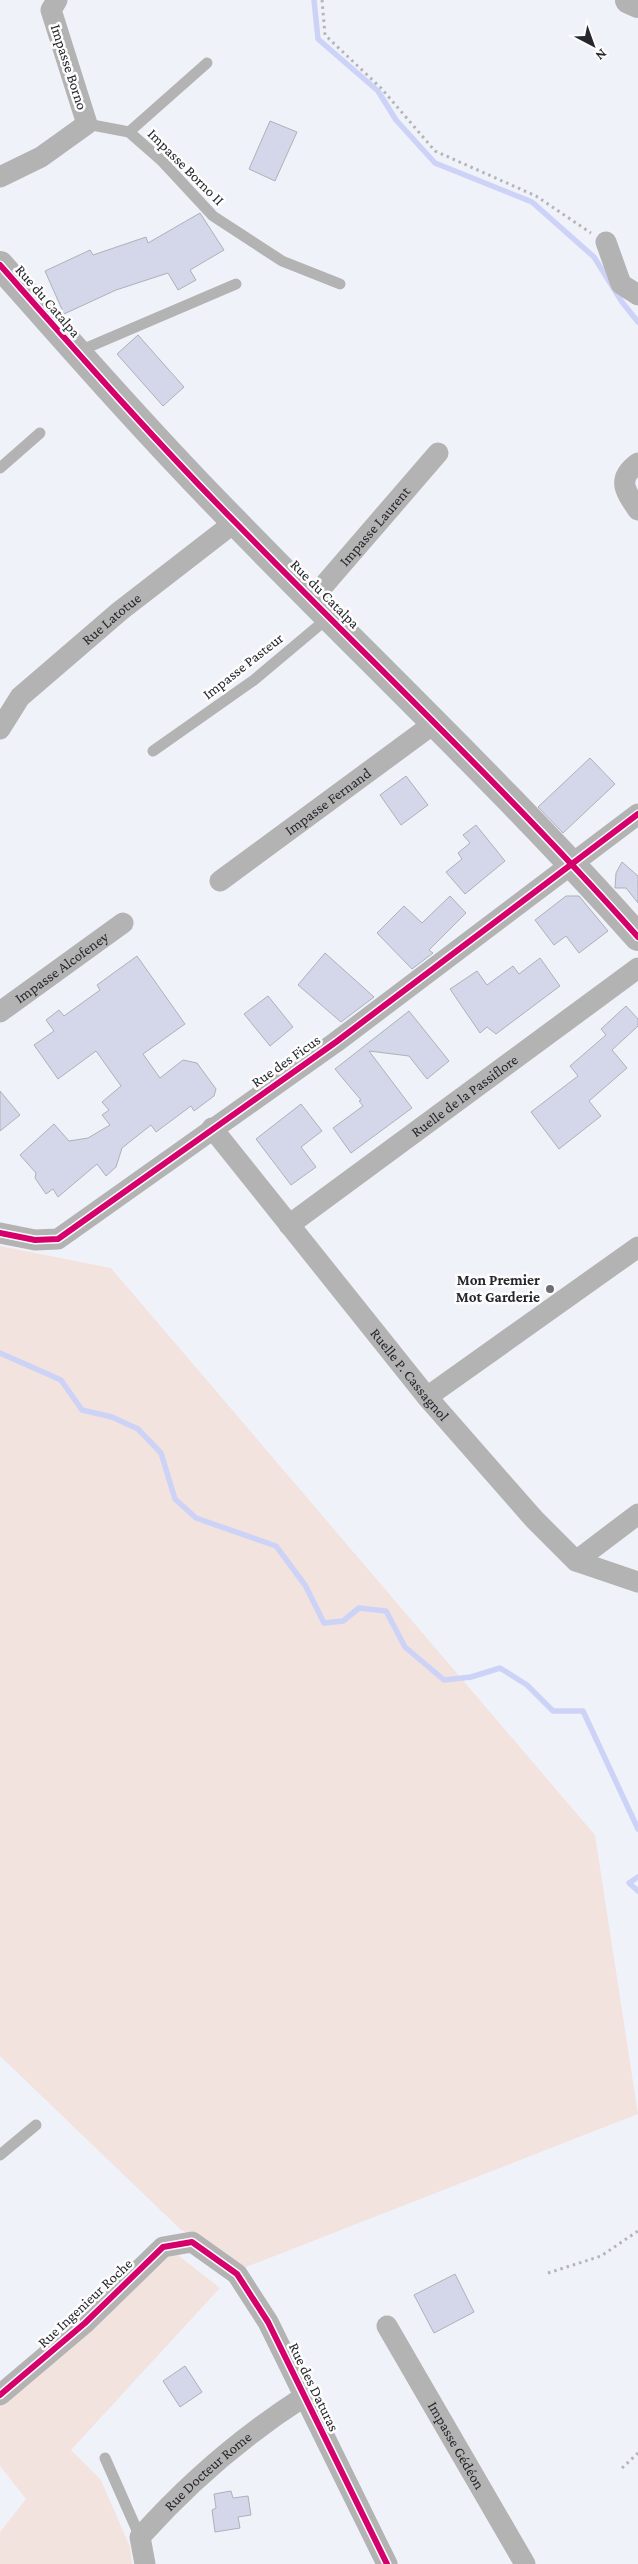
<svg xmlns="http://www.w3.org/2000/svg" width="638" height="2564" font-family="'Crimson Pro',serif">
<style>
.green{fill:#f3e3de}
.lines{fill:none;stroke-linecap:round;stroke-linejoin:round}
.stream{stroke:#cdd2f7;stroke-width:5.5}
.building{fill:#d4d6ea;stroke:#afb1b7}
.path{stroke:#b5b4b6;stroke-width:3;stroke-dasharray:2.5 4;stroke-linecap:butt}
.service{stroke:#b4b3b3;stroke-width:11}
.minor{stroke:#b4b3b3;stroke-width:21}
.tertiary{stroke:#b4b3b3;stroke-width:28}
.cycleway-casing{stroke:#fdfdfd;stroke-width:9}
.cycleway{stroke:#d6006c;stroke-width:6}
.poi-dot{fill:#6d6d74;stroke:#fdfdfd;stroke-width:2}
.labels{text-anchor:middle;stroke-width:5;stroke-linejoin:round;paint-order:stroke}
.street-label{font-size:15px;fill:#26262c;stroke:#fdfdfd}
.poi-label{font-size:15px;font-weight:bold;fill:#26262c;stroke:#fdfdfd;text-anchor:end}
</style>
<rect width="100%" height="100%" fill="#f0f2fa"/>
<path class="green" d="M0 1246 111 1268 595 1835 638 2114 246 2267 180 2229 0 2056Z
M170 2249 220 2288 71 2450 101 2480 130 2547 132 2564H0V2532L26 2499 0 2466V2405Z"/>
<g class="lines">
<path class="stream" d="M314 0 318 39 378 91 396 120 435 163 532 202 594 257 622 302 638 322
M0 1353 61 1380 82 1410 112 1417 138 1429 161 1453 175 1499 196 1518 276 1546 305 1585 324 1623 343 1621 359 1608 386 1611 405 1647 444 1680 471 1677 500 1668 527 1685 553 1711H583L638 1829
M638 1877 629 1883 638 1891"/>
</g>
<path class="building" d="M270 121 297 132 275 181 249 169Z
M200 213 224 250 190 270 196 280 178 290 168 273 116 290 64 314 45 271 90 250 93 255 146 237 148 243Z
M138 335 184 387 163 406 117 354Z
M590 758 615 784 563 833 538 807Z
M406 776 428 805 401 825 380 795Z
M476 825 505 861 465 894 446 872 462 859 458 853 470 843 463 835Z
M622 862 638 876V903L626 888H615L616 873Z
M450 896 466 913 429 950 433 953 412 969 377 933 404 906 422 923Z
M566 896H579L608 931 579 953 566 936 554 945 535 920Z
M325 953 374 997 341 1022 298 985Z
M137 956 185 1024 143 1054 160 1078 183 1060 197 1063 216 1089 214 1096 194 1111 191 1106 156 1132 151 1125 122 1148 116 1167 106 1176 97 1164 58 1197 53 1189 46 1194 35 1178 36 1173 20 1155 54 1124 69 1141 88 1138 110 1125 102 1115 109 1110 102 1102 121 1086 96 1051 58 1079 34 1045 54 1031 46 1020 59 1010 64 1016 100 990 97 985Z
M540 958 560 986 496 1034 487 1027 480 1033 450 989 477 971 487 985 513 966 519 974Z
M268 996 293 1027 270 1046 244 1014Z
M626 1006 638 1019V1026L612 1050 627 1068 589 1101 601 1116 559 1149 531 1112 578 1076 570 1066 606 1035 601 1029Z
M409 1011 449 1061 427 1079 409 1056 369 1051 412 1108 351 1153 333 1128 363 1106 359 1101 361 1100 335 1069Z
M0 1091 20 1115 0 1131Z
M301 1104 322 1131 301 1147 316 1167 291 1185 256 1139Z
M455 2274 474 2312 434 2333 414 2295Z
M185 2366 202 2392 180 2407 163 2381Z
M231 2491 233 2498 248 2496 251 2515 238 2517 240 2528 215 2532 212 2510 216 2508 214 2494Z"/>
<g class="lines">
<path class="path" d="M322 0 325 35 381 88 435 151 536 196 591 233
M548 2273 601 2256 638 2231
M622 2468 638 2453"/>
<path class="service" d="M87 124 129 132 161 160 213 216 282 261 340 284
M129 132 207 63
M77 352 236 284
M0 468 40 433
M153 751 254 680 329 617
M0 2155 36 2125
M105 2458 140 2537"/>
<g class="minor">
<path d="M0 177 41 157 87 124 51 10 57 0"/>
<path d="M606 242 621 284 638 295"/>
<path d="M638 463C616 479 625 491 638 510"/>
<path id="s1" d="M312 599 438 453"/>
<path id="s2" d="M0 729 20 697 120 611 235 522"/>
<path id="s3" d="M220 881 436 722"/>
<path id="s4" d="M0 1012 123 923"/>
<path id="s5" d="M212 1128 427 1397 534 1519 576 1561 638 1582"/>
<path id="s6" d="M289 1225 638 968"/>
<path d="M0 1233 35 1240 58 1239 336 1042 638 814"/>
<path d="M427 1397 638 1247"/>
<path d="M576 1561 638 1514"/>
<path id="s7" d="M387 2326 525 2564"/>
<path d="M0 2395 85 2323 163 2247 192 2242 237 2274 268 2322 387 2564"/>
<path id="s8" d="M145 2564 140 2537C189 2482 244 2435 305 2396"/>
</g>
<path class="tertiary" d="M629 0 638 4
M0 265C77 352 154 440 236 523 370 661 510 793 638 937"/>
<g class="cycleway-casing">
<path id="cycleway" d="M0 265C77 352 154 440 236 523 370 661 510 793 638 937
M0 1233 35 1240 58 1239 336 1042 638 814
M0 2395 85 2323 163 2247 192 2242 237 2274 268 2322 387 2564"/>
</g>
<use href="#cycleway" class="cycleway"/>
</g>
<circle class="poi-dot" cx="550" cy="1289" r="5"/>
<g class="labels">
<g class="street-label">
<text transform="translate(69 67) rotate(72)" y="5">Impasse Borno</text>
<text transform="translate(186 167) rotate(45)" y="5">Impasse Borno II</text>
<text transform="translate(48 301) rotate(49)" y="5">Rue du Catalpa</text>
<text dy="5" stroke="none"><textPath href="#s1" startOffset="96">Impasse Laurent</textPath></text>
<text transform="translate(325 594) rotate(45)" y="5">Rue du Catalpa</text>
<text dy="5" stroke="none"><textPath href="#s2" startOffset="158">Rue Latotue</textPath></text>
<text transform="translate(243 666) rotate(-38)" y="5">Impasse Pasteur</text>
<text dy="5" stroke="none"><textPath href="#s3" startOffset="134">Impasse Fernand</textPath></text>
<text dy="5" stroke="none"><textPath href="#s4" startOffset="76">Impasse Alcofeney</textPath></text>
<text transform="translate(286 1061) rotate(-35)" y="5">Rue des Ficus</text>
<text dy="5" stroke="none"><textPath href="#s6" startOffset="218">Ruelle de la Passiflore</textPath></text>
<text dy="5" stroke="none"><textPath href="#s5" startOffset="316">Ruelle P. Cassagnol</textPath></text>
<text transform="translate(85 2303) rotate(-43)" y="5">Rue Ingenieur Roche</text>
<text transform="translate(314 2387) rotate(64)" y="5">Rue des Daturas</text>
<text dy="5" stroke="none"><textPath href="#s7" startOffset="138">Impasse Gédéon</textPath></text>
<text dy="5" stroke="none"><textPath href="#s8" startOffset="122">Rue Docteur Rome</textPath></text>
</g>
<g class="poi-label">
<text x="540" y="1285">Mon Premier<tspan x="540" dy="17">Mot Garderie</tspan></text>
</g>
</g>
<g transform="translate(593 45) rotate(139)" stroke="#fdfdfd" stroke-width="4" paint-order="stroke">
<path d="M0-4L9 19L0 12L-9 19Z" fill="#26262c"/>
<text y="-8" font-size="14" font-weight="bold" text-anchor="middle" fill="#26262c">N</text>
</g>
</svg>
